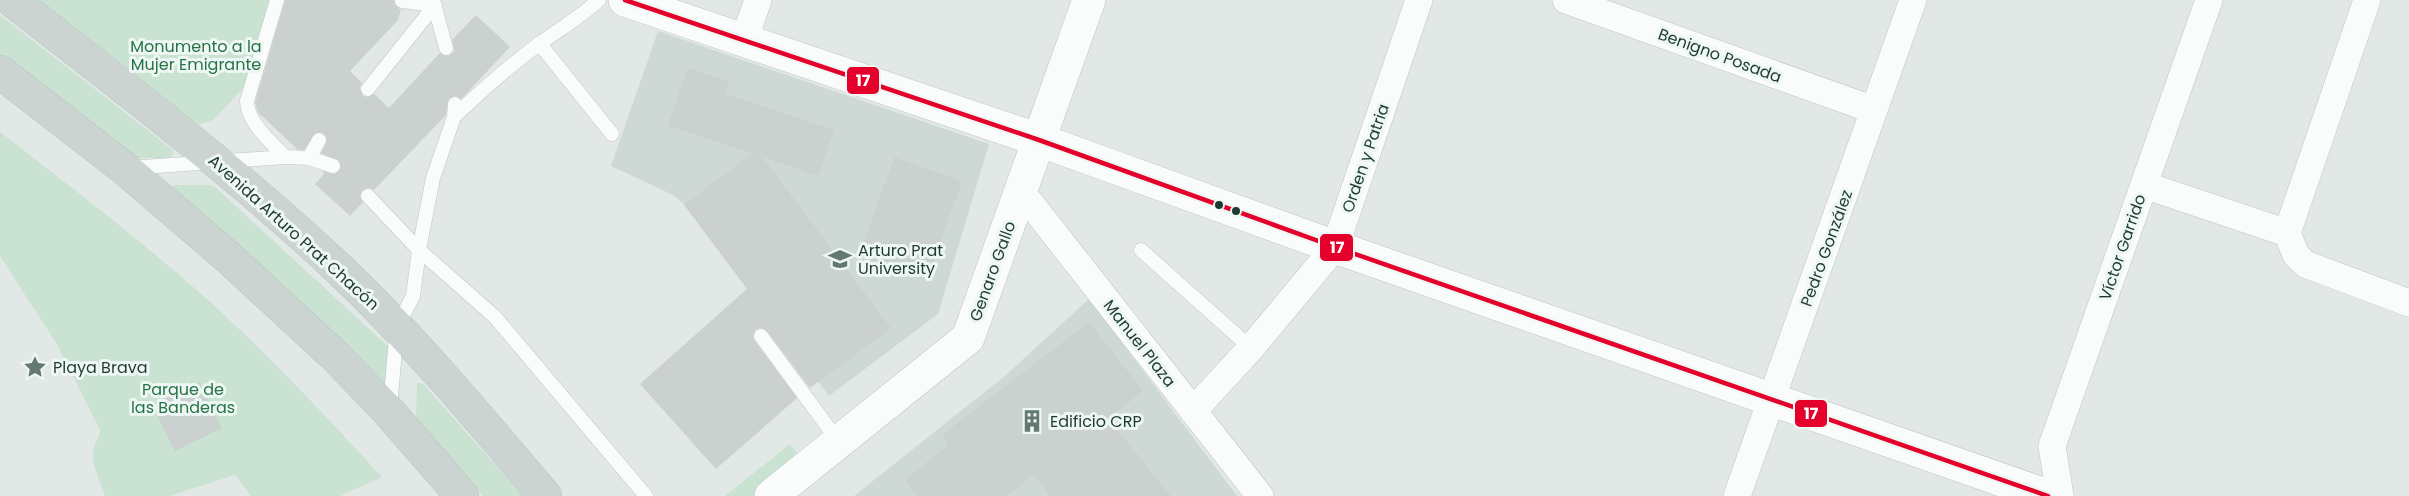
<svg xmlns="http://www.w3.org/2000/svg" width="2409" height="496" font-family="Poppins,sans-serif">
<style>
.built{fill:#ced9d5}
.green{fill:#c9e2d1}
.building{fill:#cbd1cf;stroke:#cad1ce;stroke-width:1.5}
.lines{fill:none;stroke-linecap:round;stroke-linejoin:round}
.lane-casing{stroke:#bec5c2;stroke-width:15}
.street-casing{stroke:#bec5c2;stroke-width:28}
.secondary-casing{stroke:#bdc5c2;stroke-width:34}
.primary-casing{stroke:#bbc5c1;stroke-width:34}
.lane{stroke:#fafcfb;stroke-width:14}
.street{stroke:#fafcfb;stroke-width:27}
.secondary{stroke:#fafcfb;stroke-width:33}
.primary{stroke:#ccd4d2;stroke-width:33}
.bus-1-casing{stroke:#eef7f3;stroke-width:9}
.bus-1{stroke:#e4002b;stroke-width:4.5}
.bus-dot{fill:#1e3b33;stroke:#eef7f3;stroke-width:2}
.labels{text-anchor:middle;stroke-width:6;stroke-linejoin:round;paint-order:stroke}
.park-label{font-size:16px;fill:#267445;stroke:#eef7f3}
.street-label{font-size:16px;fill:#1e3b33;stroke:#eef7f3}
.poi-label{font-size:16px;fill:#1e3b33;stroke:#eef7f3;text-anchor:start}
.line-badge{stroke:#eef7f3;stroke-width:2}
.badge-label{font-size:16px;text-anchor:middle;font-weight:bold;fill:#fff}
</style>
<rect width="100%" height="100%" fill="#e1e8e5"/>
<path class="built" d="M658 31 989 144 938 314 829 396 685 205 673 195 611 166Z
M1089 299 1237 496H854L1006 375Z"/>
<path class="green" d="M28 0H274L247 84 213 120 200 124 191 121Z
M0 15 173 150V154L169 158H136L0 56Z
M0 132C67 184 135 236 199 292 264 350 323 413 382 477L340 496H251L235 475 169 496H105C101 483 92 466 93 453 93 444 100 438 100 430L55 341 0 256Z
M174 185H209L215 187 393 351 389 391 171 187Z
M419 383 423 384 523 496H483L418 424 416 416 417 384Z
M790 444 803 460 758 496H725Z"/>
<path class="building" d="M286 0H393L394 5 400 10 397 20 349 71 361 83 359 88 362 96 367 98 374 95 389 109 440 54 448 57 453 54 455 50 453 40 476 16 509 47 461 98 455 95 448 98 445 115 374 189 367 187 361 190 359 197 362 202 350 215 316 184 325 174 324 172 335 175 342 168 339 160 322 153 328 140 326 135 323 132H315L304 149H298L259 112 257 107 256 102Z
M688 69 728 82 724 94 833 131 818 175 760 155 890 328 810 387 768 331 761 327 755 329 752 336 754 341 796 398 716 468 641 384 748 289 685 205 754 153 669 125Z
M895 158 961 182 926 279 860 255Z
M1089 323 1142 391 1107 418 1170 496H1051L1034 474 1005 496H919L906 480 950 444 943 435Z
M199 383 221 428 175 450 153 405Z"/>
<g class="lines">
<g class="lane-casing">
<path id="lane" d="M277 0 247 101C247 122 271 142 285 157
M433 0 446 48
M539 43 612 134
M368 89 435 5 402 1
M454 117C481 91 509 66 539 44 560 29 580 17 599 0
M309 158 319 140
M129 168 285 157 309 158 333 166
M368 196 419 250 495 317 646 496
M1141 250 1251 348
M761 336 839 442
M390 407 397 327 413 296 419 250 433 178 454 117 455 104"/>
</g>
<g class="street-casing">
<path id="street" d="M1566 0 1874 110
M744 40 758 0
M2144 185 2287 233 2296 255 2305 264 2409 303
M1021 191 1260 496
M2287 233 2367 0
M1193 411 1251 348 1335 247 1419 0
M1737 496 1913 0
M2060 496 2052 446 2209 0"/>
</g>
<g class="secondary-casing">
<path id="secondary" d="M625 0 1039 140 1335 247 2048 496
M771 496 968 338 1089 0"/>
</g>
<g class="primary-casing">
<path id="primary" d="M12 0C123 87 235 171 338 268 413 339 479 418 545 496
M0 72 124 168 230 259 335 356 389 412 462 496"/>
</g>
<use href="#lane" class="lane"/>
<use href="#street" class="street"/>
<use href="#secondary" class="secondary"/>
<use href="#primary" class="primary"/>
<g class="bus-1-casing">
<path id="bus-1" d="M625 0 1039 140 1335 247 2048 496"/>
</g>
<use href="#bus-1" class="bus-1"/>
</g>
<defs>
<g id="university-bare" transform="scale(1.8)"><path d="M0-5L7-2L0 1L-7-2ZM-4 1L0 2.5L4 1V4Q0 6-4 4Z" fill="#627871" stroke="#eef7f3" stroke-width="2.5" paint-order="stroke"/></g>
<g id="sight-bare" transform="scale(1.8)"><path d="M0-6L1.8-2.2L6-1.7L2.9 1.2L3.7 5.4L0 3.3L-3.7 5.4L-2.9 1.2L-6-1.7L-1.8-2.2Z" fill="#627871" stroke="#eef7f3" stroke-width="2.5" paint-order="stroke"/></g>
<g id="building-bare" transform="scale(1.8)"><path d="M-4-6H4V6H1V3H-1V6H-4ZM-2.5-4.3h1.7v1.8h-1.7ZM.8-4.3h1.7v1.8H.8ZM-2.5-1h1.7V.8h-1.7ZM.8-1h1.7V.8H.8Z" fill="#627871" stroke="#eef7f3" stroke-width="2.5" paint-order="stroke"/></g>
</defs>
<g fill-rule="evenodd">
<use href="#university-bare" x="840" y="259"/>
<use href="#sight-bare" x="35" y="367"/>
<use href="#building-bare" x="1032" y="421"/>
</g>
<g class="bus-dot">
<circle cx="1219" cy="205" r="5"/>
<circle cx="1236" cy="211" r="5"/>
</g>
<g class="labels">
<g class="park-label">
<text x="196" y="52">Monumento a la<tspan x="196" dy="18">Mujer Emigrante</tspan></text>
<text x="183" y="395">Parque de<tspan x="183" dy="18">las Banderas</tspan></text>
</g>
<g class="street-label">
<text transform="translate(1720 55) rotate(20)" y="6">Benigno Posada</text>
<text transform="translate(1365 158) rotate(-71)" y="6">Orden y Patria</text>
<text transform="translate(294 232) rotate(42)" y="6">Avenida Arturo Prat Chacón</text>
<text transform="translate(2122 247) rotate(-71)" y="6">Víctor Garrido</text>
<text transform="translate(1826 248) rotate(-70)" y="6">Pedro González</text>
<text transform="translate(992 271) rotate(-70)" y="6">Genaro Gallo</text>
<text transform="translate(1140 343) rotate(52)" y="6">Manuel Plaza</text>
</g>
<g class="poi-label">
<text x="858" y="256">Arturo Prat<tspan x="858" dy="18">University</tspan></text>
<text x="53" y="373">Playa Brava</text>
<text x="1050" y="427">Edificio CRP</text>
</g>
</g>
<g class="line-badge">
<rect x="846" y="66" width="34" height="29" rx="6" fill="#e4002b"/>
<rect x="1319" y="233" width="35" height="29" rx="6" fill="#e4002b"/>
<rect x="1794" y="399" width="34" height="29" rx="6" fill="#e4002b"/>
</g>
<g class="badge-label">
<text x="863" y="86">17</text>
<text x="1337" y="253">17</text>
<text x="1811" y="419">17</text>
</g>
</svg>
